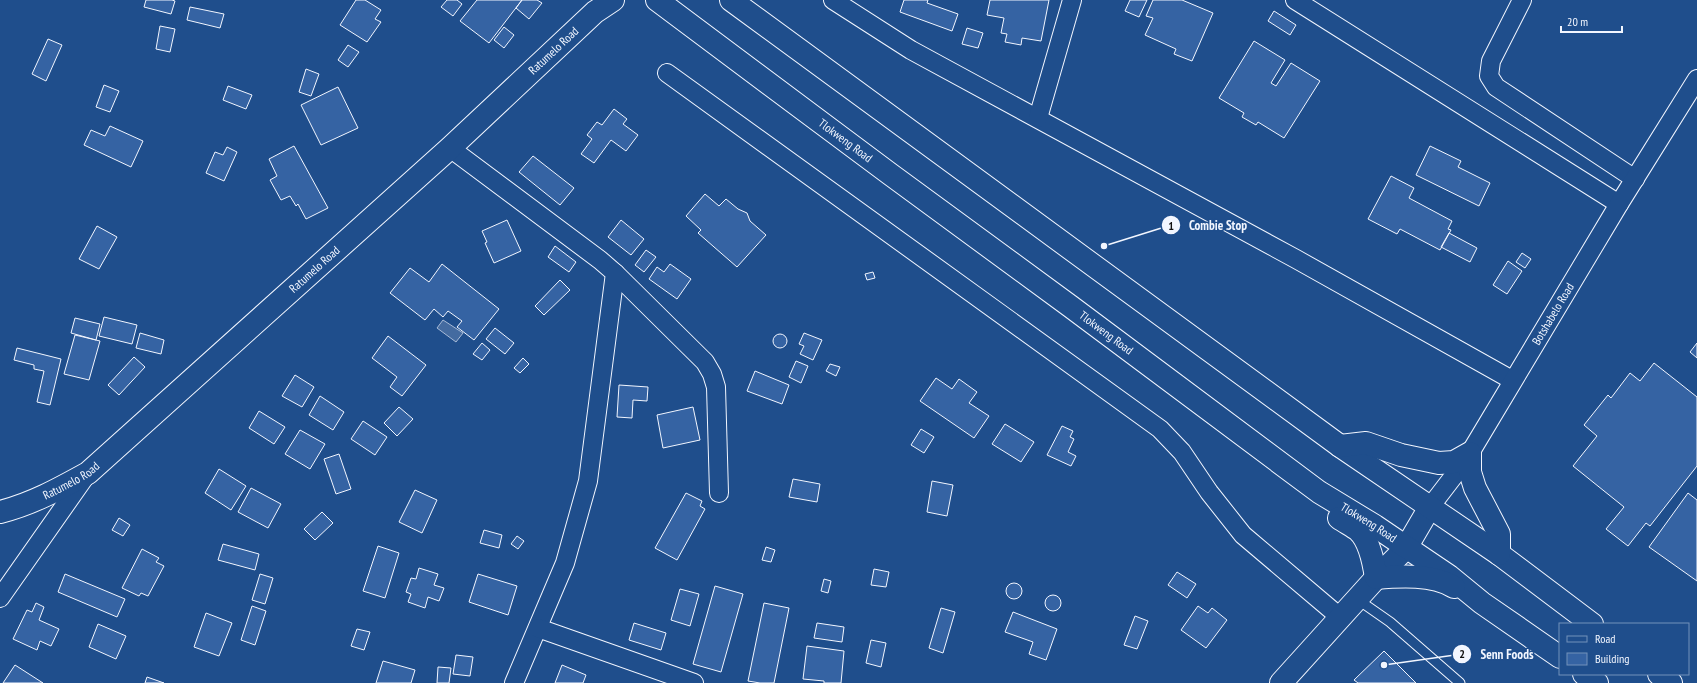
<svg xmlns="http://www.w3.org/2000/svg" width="1697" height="683" font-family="'PT Sans Narrow',sans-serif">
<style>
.water{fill:#446ba0;stroke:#a8bbd7}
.building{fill:#3563a3;stroke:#f2f6ff}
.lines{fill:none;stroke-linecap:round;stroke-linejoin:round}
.lane-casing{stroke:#f2f6ff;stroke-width:11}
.street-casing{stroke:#f2f6ff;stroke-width:20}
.secondary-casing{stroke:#f2f6ff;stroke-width:24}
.primary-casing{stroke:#f2f6ff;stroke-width:24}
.lane{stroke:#1f4e8c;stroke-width:9}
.street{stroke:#1f4e8c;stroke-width:18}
.secondary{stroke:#1f4e8c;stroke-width:22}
.primary{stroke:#1f4e8c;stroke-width:22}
.labels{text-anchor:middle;stroke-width:3;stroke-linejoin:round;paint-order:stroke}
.street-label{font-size:12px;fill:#f2f6ff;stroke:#1f4e8c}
.leader{fill:none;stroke:#f2f6ff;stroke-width:1.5}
.callout-dot{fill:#f2f6ff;stroke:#1f4e8c;stroke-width:1.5}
.mark-label{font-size:12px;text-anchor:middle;font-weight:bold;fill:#111}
.callout-label{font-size:13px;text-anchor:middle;font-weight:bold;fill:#f2f6ff;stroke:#1f4e8c;stroke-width:3;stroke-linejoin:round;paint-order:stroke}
</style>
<rect width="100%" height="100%" fill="#1f4e8c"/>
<path class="water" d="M443 320 463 333 456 342 437 328Z"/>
<path class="building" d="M146 0H172L175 1 171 14 144 7Z
M356 0H365L381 10 375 19 381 22 367 42 340 25Z
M447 0H457L462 4 453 16 441 7Z
M477 0H522L489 43 460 21Z
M522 0H537L542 3 529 19 516 8Z
M904 0H928L927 3 958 14 952 31 900 12Z
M990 0H1049L1041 41 1022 38 1021 45 1005 42 1007 34 1001 33 1004 18 987 15Z
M1130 0H1147L1139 17 1125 11Z
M1153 0H1182L1213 13 1192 61 1174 54 1176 49 1145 35 1153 18 1146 16Z
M190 7 224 14 220 28 187 20Z
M1274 11 1296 25 1290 35 1268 21Z
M160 26 175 29 170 52 156 49Z
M504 27 514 35 504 48 494 40Z
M967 28 983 33 978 48 962 44Z
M48 39 62 45 46 81 32 74Z
M1254 41 1285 60 1271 83 1276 86 1291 63 1320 81 1284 138 1258 122 1256 125 1242 117 1244 113 1219 98Z
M348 45 359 52 348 67 338 60Z
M306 69 319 74 311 96 299 92Z
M104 85 119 91 110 112 96 107Z
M228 86 252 95 246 109 223 100Z
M338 87 358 128 321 145 301 105Z
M614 109 627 119 623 124 638 135 626 151 611 140 594 163 581 154 592 139 587 135 597 122 602 125Z
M110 126 143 141 131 167 84 145 91 130 105 136Z
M294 146 328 208 306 219 298 204 296 206 290 196 281 200 270 180 277 176 269 159Z
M1430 146 1461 161 1458 167 1490 183 1479 206 1416 175Z
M227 147 237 152 224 181 206 173 215 152 223 155Z
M533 156 574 188 560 205 519 172Z
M1391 176 1414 188 1409 198 1452 221 1448 229 1451 230 1440 250 1400 229 1397 234 1368 219Z
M705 194 719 206 726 199 738 209 747 213 750 221 766 235 737 267 698 233 701 230 686 216Z
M507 220 521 251 494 263 485 243 487 242 482 231Z
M621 220 644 239 631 255 608 237Z
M97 226 117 237 99 269 79 259Z
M1449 233 1477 248 1470 262 1441 247Z
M555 246 576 262 569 272 548 257Z
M646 250 656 257 644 272 635 265Z
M1522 253 1531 259 1525 268 1516 262Z
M1508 261 1522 271 1507 294 1493 285Z
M442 264 499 309 474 340 457 327 462 321 448 311 443 317 434 309 425 320 390 293 410 268 429 282Z
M670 264 691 279 677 299 649 279 657 267 664 272Z
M873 272 875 278 867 280 865 274Z
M560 280 570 290 544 315 535 306Z
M104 317 137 325 132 344 99 336Z
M75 318 100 324 96 340 71 333Z
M495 328 514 343 505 354 486 339Z
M140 333 164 340 161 354 136 348Z
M804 333 822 340 813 360 800 354 804 346 799 344Z
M773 341a7 7 0 1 1 14 0a7 7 0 1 1-14 0Z
M75 335 100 341 89 380 64 374Z
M388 336 426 365 402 396 390 387 397 377 372 358Z
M482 343 490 350 482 360 473 354Z
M1697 343V358L1690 352Z
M17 348 61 359 50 405 37 402 44 371 34 369V365L14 360Z
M134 357 145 367 119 395 108 385Z
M523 358 529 364 520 373 514 368Z
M796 361 808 366 801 383 789 377Z
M1654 363 1697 397V466L1650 526 1646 523 1628 546 1606 529 1624 507 1573 466 1597 436 1584 425 1608 395 1611 398 1630 373 1640 381Z
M830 364 840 367 836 376 826 371Z
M755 371 789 385 782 404 747 391Z
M295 375 314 387 302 407 282 396Z
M936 378 952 389 959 379 977 392 969 403 989 416 974 438 920 401Z
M619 385 648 387 647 401 633 400 632 418 617 417Z
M320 396 344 412 333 430 309 415Z
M399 407 413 419 397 436 384 423Z
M693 407 700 440 663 448 657 415Z
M259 411 285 427 274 444 249 428Z
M363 421 387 437 375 455 351 439Z
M1005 424 1034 442 1021 462 992 444Z
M1062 426 1073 431 1070 437 1074 439 1068 452 1076 456 1071 466 1047 455Z
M921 429 934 437 924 453 911 445Z
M300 430 325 444 310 469 285 454Z
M339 454 351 489 336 494 324 459Z
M219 469 246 486 231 510 205 493Z
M793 479 820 484 817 502 789 497Z
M932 481 953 485 947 516 927 512Z
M251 488 281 504 268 528 238 512Z
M415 490 437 500 422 533 399 522Z
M686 493 702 501 700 506 705 509 677 560 655 548Z
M1688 493 1697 500V581L1649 547Z
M322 512 333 523 315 540 304 529Z
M119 518 130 525 123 536 112 530Z
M484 530 502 535 499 548 480 543Z
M517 536 524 541 518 549 511 544Z
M223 544 259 554 255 570 218 560Z
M378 546 399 553 385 598 363 591Z
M766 547 775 550 771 562 762 560Z
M142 549 159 558 156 562 164 566 148 596 141 593 139 596 122 588Z
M419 568 438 574 434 585 444 588 439 601 428 597 425 608 408 602 411 594 406 592 411 578 416 579Z
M874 569 889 572 886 587 871 585Z
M1177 572 1196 584 1187 598 1168 585Z
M65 574 125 599 117 617 58 592Z
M260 574 273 578 265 604 252 600Z
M478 574 517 586 508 615 469 602Z
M824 579 831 581 828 593 821 591Z
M1006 591a8 8 0 1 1 16 0a8 8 0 1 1-16 0Z
M715 586 743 594 721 672 693 664Z
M680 589 699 594 690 626 671 620Z
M1045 603a8 8 0 1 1 16 0a8 8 0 1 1-16 0Z
M36 603 44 607 39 620 59 629 51 646 40 641 37 650 13 639 27 610 32 612Z
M764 603 789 608 774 683H760L748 681Z
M252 606 266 611 255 645 241 640Z
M1198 606 1208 613 1212 608 1227 620 1206 648 1181 630Z
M941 608 955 612 943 653 929 648Z
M1013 612 1057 629 1046 660 1029 654 1033 642 1005 632Z
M206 613 232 623 219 656 194 647Z
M1135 616 1148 621 1137 649 1124 645Z
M634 623 666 633 661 650 629 640Z
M817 623 844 627 842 642 814 638Z
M98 624 126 636 116 659 89 647Z
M357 629 370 632 364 650 351 646Z
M871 640 886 643 881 667 866 663Z
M807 646 844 651 841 683H824V681L803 679Z
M1384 651 1416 683H1358L1354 680Z
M456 655 473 657 470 676 453 674Z
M383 661 415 670 411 683H376Z
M15 665 43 683H3Z
M562 665 586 675 583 683H555Z
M438 667 451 668 449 683H437Z
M147 677 164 683H145Z"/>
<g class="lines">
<g class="lane-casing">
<path id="lane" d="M1357 599 1390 622 1460 683"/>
</g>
<g class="street-casing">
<g id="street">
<path d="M833 0 911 50 1296 259 1512 380"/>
<path d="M1295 0 1619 204"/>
<path d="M1522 0 1491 61 1489 76 1496 87 1635 179"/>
<path d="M667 73 1160 429 1182 452 1209 492 1243 535 1341 618"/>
<path d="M1038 118 1072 0"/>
<path d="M450 148 600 260 615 273 588 481 565 563 514 683"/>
<path d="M615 273 705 362 712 374 716 387 719 493"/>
<path id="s1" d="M1430 507 1453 477 1470 453 1619 204 1697 79"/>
<path d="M0 598 87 474"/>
<path d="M538 628 694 683"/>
</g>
</g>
<g class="secondary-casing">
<g id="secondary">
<path id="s2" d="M0 512C32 504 59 489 88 473L450 148 595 12 613 0"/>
<path d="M1281 683 1376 578 1406 548 1430 507"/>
</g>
</g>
<g class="primary-casing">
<g id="primary">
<path id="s3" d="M657 0 890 174 1070 306 1319 492 1375 526 1449 576 1482 603 1560 657"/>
<path d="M731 0 1340 446 1499 554 1592 624"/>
<path d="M1340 446 1366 443 1401 455 1439 463 1454 462 1470 453V472L1475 488 1499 534V554"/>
<path d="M1339 518C1345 522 1352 526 1358 530 1369 540 1374 564 1376 578 1400 576 1433 574 1454 587"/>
<path d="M1584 674 1597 683"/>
<path d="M1659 674 1671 683"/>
</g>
</g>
<use href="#lane" class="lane"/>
<use href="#street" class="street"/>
<use href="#secondary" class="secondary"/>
<use href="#primary" class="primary"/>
</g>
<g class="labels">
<g class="street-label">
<text dy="4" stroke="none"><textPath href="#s2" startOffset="725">Ratumelo Road</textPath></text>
<text dy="4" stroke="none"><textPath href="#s3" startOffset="235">Tlokweng Road</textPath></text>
<text dy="4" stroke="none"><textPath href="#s2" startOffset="401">Ratumelo Road</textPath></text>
<text dy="4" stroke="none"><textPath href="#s1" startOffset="229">Botshabelo Road</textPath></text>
<text dy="4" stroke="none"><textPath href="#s3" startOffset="559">Tlokweng Road</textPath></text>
<text dy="4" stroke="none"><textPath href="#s2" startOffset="78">Ratumelo Road</textPath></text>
<text dy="4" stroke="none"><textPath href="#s3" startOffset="883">Tlokweng Road</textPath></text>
</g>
</g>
<path class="leader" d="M1104 246L1171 225M1384 665L1462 654"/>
<g class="callout-dot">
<circle cx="1104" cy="246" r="4"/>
<circle cx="1384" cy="665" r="4"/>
<circle cx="1171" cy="225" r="10"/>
<circle cx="1462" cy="654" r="10"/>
</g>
<g class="mark-label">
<text x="1171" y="230">1</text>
<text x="1462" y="658">2</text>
</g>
<g class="callout-label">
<text x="1218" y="230">Combie Stop</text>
<text x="1507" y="659">Senn Foods</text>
</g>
<rect x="1559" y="623" width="130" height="52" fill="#1f4e8c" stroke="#7391ba"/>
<rect x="1567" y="636" width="20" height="6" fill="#1f4e8c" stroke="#7391ba"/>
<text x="1595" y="643" font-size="12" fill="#f2f6ff">Road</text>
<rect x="1567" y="653" width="20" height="12" fill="#3563a3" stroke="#7391ba"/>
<text x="1595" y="663" font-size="12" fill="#f2f6ff">Building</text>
<path d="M1561 26v6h61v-6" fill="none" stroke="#f2f6ff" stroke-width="2"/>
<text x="1567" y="26" font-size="12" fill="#f2f6ff" stroke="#1f4e8c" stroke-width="3" paint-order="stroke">20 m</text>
</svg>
